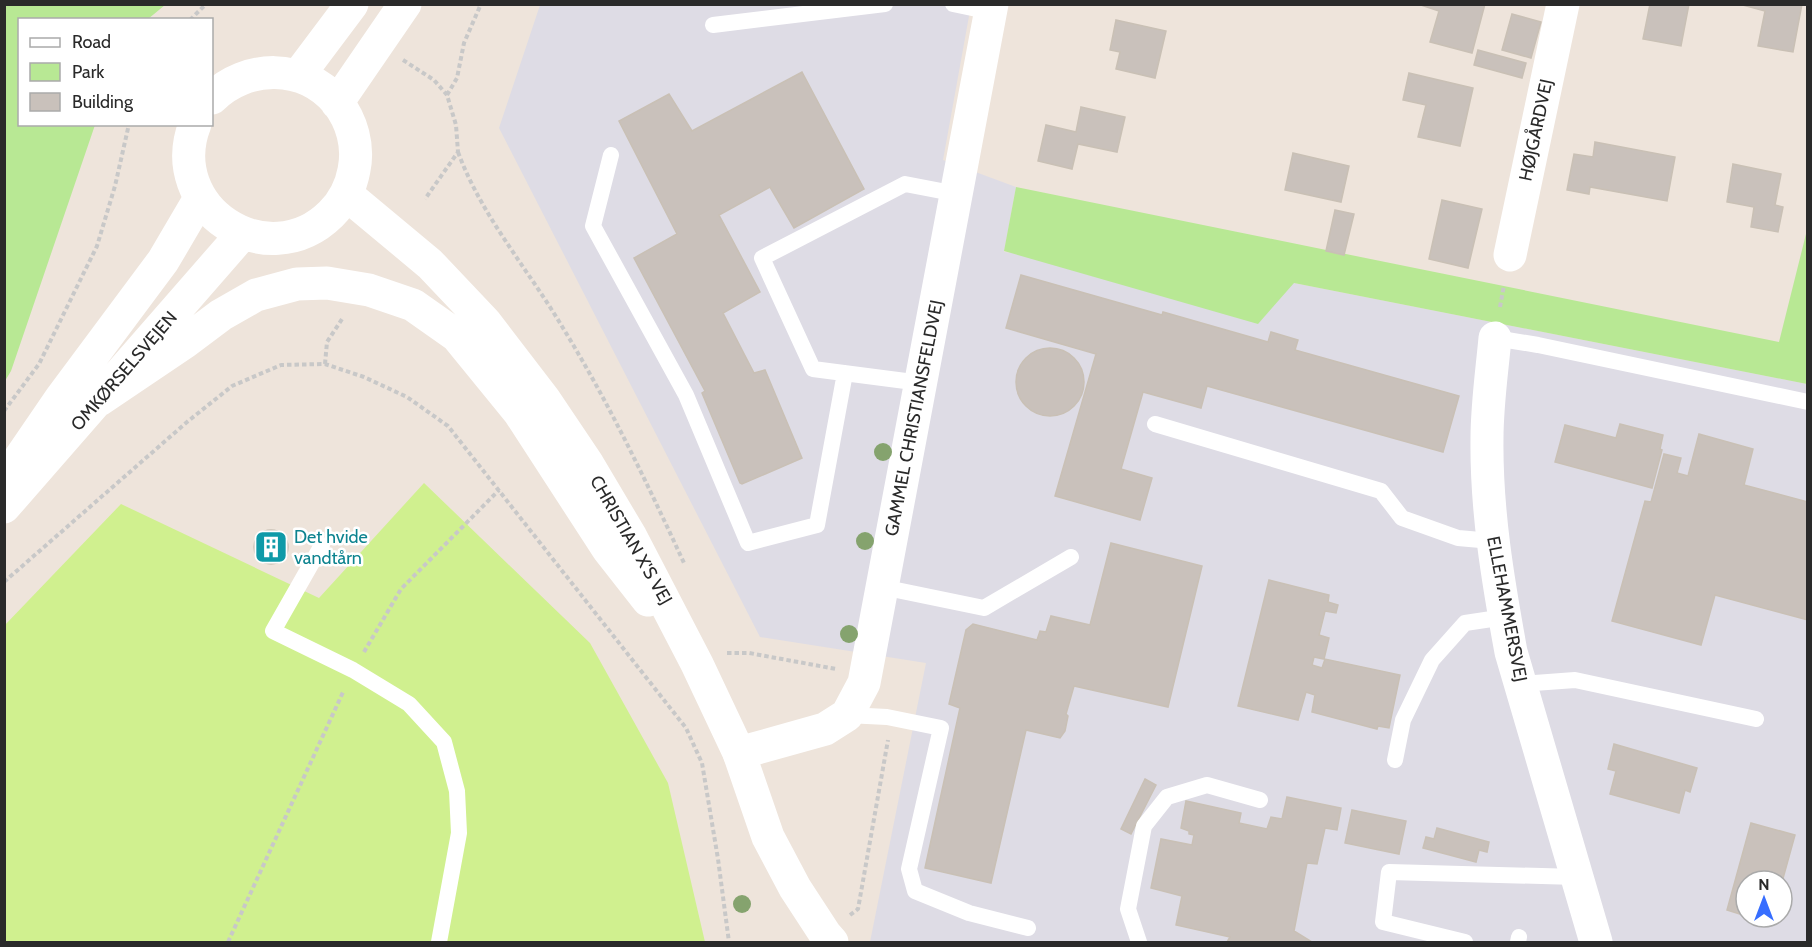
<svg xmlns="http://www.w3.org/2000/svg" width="1812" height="947" font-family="Cabin,sans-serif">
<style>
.industrial{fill:#dedce5;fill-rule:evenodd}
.green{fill:#b8e894}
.pitch{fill:#d0f08f}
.building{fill:#c9c1bb;stroke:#c9c0b5;stroke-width:1.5}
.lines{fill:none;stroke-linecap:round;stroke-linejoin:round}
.path{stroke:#c8c8c8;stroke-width:4;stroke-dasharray:4.5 3;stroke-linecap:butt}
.lane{stroke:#fff;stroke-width:16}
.street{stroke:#fff;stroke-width:33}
.secondary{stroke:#fff;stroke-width:33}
.tree{fill:#85a36e}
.labels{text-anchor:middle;stroke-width:5;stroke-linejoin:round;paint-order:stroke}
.street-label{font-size:18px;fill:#2a2a2a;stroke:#fff}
.culture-label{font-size:18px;fill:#0d838f;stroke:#fff;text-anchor:start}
</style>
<rect width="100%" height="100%" fill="#eee4db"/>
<path class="industrial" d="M540 5H971L943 160 1016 187 1004 252 1294 283 1807 384V942H870L926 663 760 637 499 128ZM1746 881H1782V917H1746Z"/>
<path class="green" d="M5 4 165 5 148 19 20 20V124L95 125 11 371 5 381Z
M1016 187 1779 342 1807 230V384L1294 283 1258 324 1004 251Z"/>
<path class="pitch" d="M424 483 590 643 668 783 705 942H5L4 626 121 504 319 598Z"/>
<path class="building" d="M1418 4H1485L1472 53 1430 42 1439 11Z
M1650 4H1689L1681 46 1643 39Z
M1739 4H1802L1793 52 1758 46 1765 11Z
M1512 14 1541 22 1531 58 1502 50Z
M1116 20 1166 31 1155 78 1116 69 1120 52 1110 50Z
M1478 50 1526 63 1522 78 1474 65Z
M802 72 864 189 794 228 770 187 719 215 760 292 723 313 754 373 765 370 802 458 742 484 740 483 702 393 705 391 634 258 677 234 619 121 669 94 692 131Z
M1409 73 1473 88 1460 146 1418 137 1426 105 1403 100Z
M1081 107 1125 117 1117 152 1078 144 1072 169 1038 161 1046 125 1076 132Z
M1595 142 1675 157 1667 201 1590 187 1589 194 1567 190 1574 154 1593 157Z
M1293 153 1349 166 1341 202 1285 190Z
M1733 164 1781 174 1775 205 1783 207 1778 232 1751 227 1754 207 1727 202Z
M1442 200 1482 209 1468 268 1429 259Z
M1335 210 1354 214 1344 255 1326 251Z
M1021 275 1162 315 1163 312 1268 342 1271 332 1298 340 1295 350 1459 396 1443 452 1207 386 1201 408 1143 392 1121 469 1152 478 1140 520 1055 496 1096 354 1006 328Z
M1016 382a34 34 0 1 1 68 0a34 34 0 1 1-68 0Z
M1620 424 1663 435 1660 449 1662 450 1652 488 1555 462 1565 425 1616 438Z
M1699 434 1753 449 1744 485 1808 502V620L1715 595 1701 645 1612 621 1645 501 1651 502 1664 454 1681 458 1677 473 1688 476Z
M254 547a17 17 0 1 1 34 0a17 17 0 1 1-34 0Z
M1111 543 1202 566 1168 707 1074 686 1066 714 1068 716 1065 731 1060 738 1026 730 991 883 925 868 960 708 949 704 966 630 973 624 1037 640 1040 631 1046 632 1051 616 1090 625Z
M1269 580 1329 595 1328 602 1338 605 1336 613 1325 611 1319 635 1329 638 1324 659 1314 657 1312 665 1322 668 1325 659 1400 675 1389 728 1378 726 1377 729 1312 712 1315 695 1306 692 1298 720 1238 706Z
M1614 744 1697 768 1690 792 1685 790 1679 813 1610 794 1616 771 1608 769Z
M1145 779 1156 785 1131 834 1121 829Z
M1287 797 1341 808 1337 830 1325 828 1317 864 1307 863 1294 931 1312 942H1227L1230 937 1176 925 1182 896 1151 888 1161 839 1192 845 1194 835 1189 834V831L1181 828 1186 801 1241 813 1239 823 1267 829 1271 817 1282 819Z
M1352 810 1406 821 1399 854 1345 843Z
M1751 823 1795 835 1782 882 1746 881V916L1727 910Z
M1437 828 1489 842 1487 852 1479 850 1476 862 1423 848 1426 837 1434 839Z"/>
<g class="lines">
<path class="path" d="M190 20 206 4
M403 60 434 80 447 95 456 125 458 152 425 199
M447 95 457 78 464 43 481 4
M458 152C482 217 528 269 563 328 609 403 647 483 684 563
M1500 307 1504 285
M325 364 327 342 342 319
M4 411 39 364 97 246 115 186 129 124
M4 582 187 422 232 386 281 365 325 364 364 377 407 397 448 426 686 728 702 763 718 859 729 942
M364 652 401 589 499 490
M727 653H749L836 669
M850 915 858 909 888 740
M228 942 344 690"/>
<path class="lane" d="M953 4 991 12
M713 25 885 4
M611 155 593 226 686 395 748 543 817 525 845 373
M1495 338 1538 345 1808 402
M921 383 813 369 762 258 905 184 957 194
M1155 424 1381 491 1402 518 1458 538 1492 541
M322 545 273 631 353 670 409 704 444 742 457 791 459 833 439 942
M882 587 984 608 1071 557
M1520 684 1575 680 1756 719
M847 715 887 717 941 728 909 869 915 891 969 913 1028 928
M1395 760 1403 720 1432 660 1465 623 1505 617
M1139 942 1128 909 1144 826 1167 797 1207 785 1260 800
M1465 942 1383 922 1389 872 1577 877
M1518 942 1519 937"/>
<path class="street" d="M1510 255 1563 4
M1495 338C1492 371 1487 405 1487 438 1486 510 1498 581 1511 652L1596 942
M739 753 825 729 847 715 864 683 992 4"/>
<path class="secondary" d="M298 76 352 4
M337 103 405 4
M195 124C162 208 267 277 331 214 343 202 351 187 354 170 359 146 352 121 337 102 304 63 246 64 212 98
M346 194 430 264 485 322 544 399 587 463 631 537 697 664 739 753 768 837 795 888 825 934 832 942
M99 400 185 342 221 315 256 295 297 284 327 283 369 290 413 305 457 336 519 412 608 549 648 600
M5 480 61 398 163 261 200 198
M4 507 243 233"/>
</g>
<g class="tree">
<circle cx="883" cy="452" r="9"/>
<circle cx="865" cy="541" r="9"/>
<circle cx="849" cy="634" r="9"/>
<circle cx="742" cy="904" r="9"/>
</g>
<defs>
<g id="building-square" transform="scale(1.725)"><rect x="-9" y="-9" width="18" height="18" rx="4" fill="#0f9aa8" stroke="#fff"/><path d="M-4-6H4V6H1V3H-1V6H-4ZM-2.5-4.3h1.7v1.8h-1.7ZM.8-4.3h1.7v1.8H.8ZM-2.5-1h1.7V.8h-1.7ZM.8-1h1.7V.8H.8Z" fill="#fff"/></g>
</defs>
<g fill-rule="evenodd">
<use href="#building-square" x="271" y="547"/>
</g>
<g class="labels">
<g class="street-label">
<text transform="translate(1536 130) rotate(-78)" y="6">HØJGÅRDVEJ</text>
<text transform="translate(124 371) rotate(-49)" y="6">OMKØRSELSVEJEN</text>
<text transform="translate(914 418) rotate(-79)" y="6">GAMMEL CHRISTIANSFELDVEJ</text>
<text transform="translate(631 540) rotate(60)" y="6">CHRISTIAN X'S VEJ</text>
<text transform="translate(1507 609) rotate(79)" y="6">ELLEHAMMERSVEJ</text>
</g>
<g class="culture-label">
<text x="294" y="543">Det hvide<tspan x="294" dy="21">vandtårn</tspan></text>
</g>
</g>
<rect width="1812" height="947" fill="none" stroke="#2a2a2a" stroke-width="12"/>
<rect x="18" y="18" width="195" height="108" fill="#ffffff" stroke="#aaaaaa" stroke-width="1.5"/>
<rect x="30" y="38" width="30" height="9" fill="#ffffff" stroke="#aaaaaa" stroke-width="1.5"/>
<text x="72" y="48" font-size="18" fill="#2a2a2a">Road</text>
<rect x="30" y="63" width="30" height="18" fill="#b8e894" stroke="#aaaaaa" stroke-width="1.5"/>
<text x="72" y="78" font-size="18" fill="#2a2a2a">Park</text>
<rect x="30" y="93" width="30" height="18" fill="#c9c1bb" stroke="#aaaaaa" stroke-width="1.5"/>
<text x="72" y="108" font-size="18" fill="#2a2a2a">Building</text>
<g transform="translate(1764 899)"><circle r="28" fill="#ffffff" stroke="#aaaaaa" stroke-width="1.5"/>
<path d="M0-4.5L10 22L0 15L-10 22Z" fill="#376eff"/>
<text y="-9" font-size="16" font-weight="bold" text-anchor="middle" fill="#2a2a2a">N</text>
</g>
</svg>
